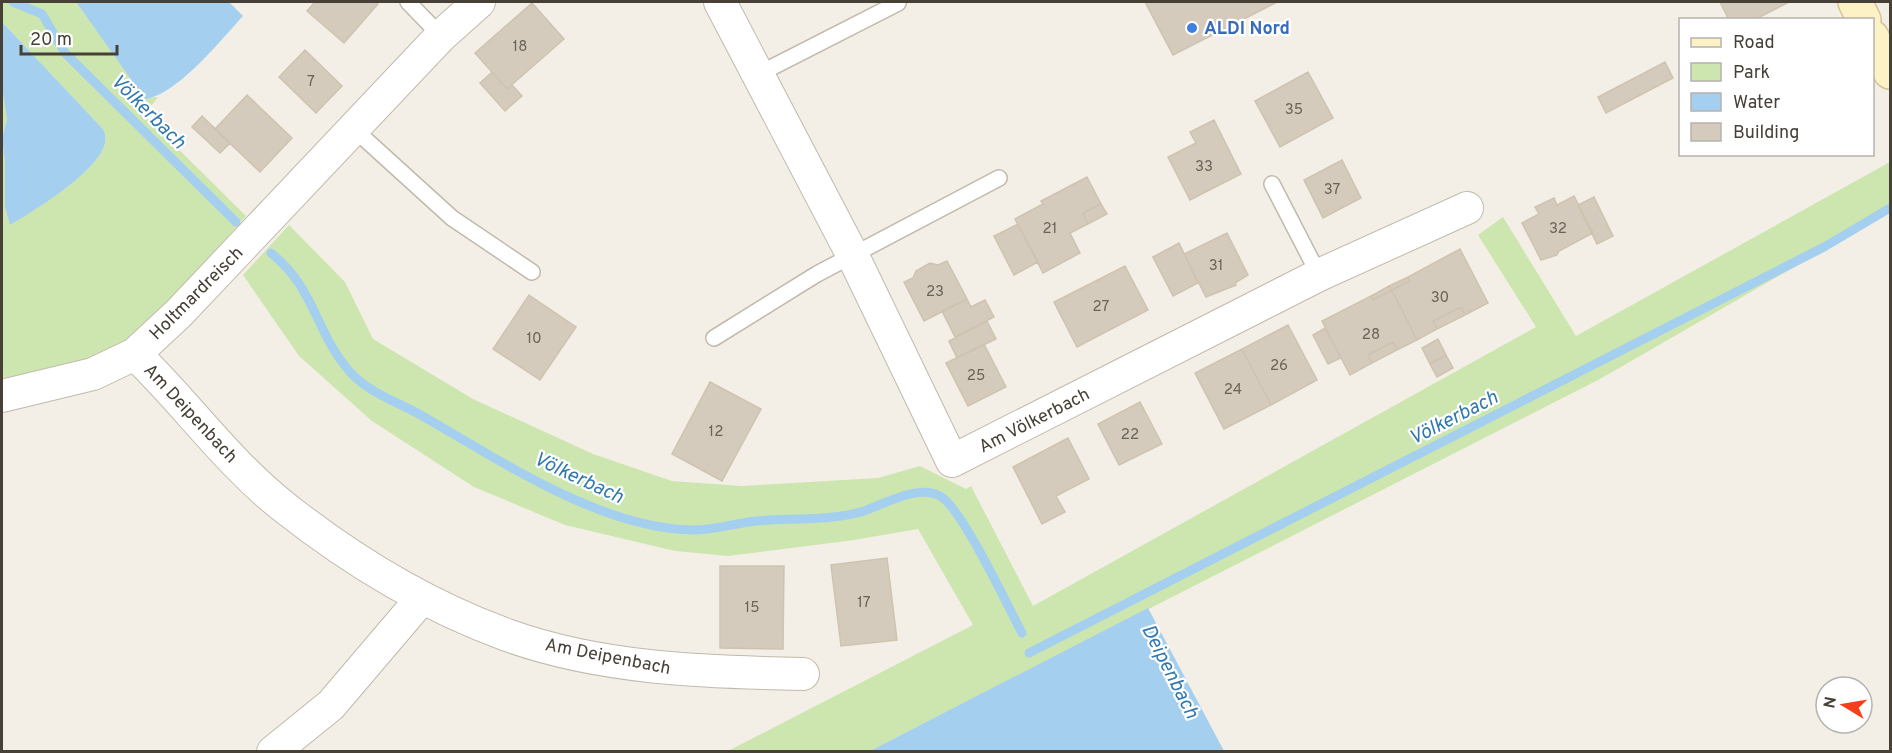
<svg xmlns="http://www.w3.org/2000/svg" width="1892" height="753" font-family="Overpass,sans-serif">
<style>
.green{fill:#cde6b0}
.water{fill:#a4cfee}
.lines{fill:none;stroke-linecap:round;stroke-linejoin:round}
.stream{stroke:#a4cfee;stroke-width:9}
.building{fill:#d4cbbc;stroke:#cfc3b0;stroke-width:1.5}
.lane-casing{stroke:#c1baac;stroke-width:18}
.street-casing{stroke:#c1baac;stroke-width:34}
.secondary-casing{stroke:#d2c497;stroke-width:36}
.lane{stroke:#fff;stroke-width:15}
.street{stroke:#fff;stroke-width:32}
.secondary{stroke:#fdf1c6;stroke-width:33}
.shop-dot{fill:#3f7fe0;stroke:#fff;stroke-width:2}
.labels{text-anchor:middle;stroke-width:4.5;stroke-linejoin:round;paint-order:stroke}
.number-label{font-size:15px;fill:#6a6358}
.shop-label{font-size:18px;font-weight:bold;fill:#366cbe;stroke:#fff;text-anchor:start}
.street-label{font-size:18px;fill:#464036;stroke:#fff}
.water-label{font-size:20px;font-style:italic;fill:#3178af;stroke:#fff}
</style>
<rect width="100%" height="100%" fill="#f3efe6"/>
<path class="green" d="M2 2H76L145 98 158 97 144 115 246 216C214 251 150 334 110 352 80 366 36 375 4 385L2 361V87L7 119 2 139 5 162V208L10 224C31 212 125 158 102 128L2 22Z
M1890 162V212L1600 379 870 751H728L973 625 918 529 854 540 728 556 675 551 565 525 474 487 372 421 299 356 243 275 289 225 345 282 373 339 473 399 593 454 672 481 742 486 878 478 920 466 966 489 971 486 1033 606 1536 327 1478 235 1503 217 1576 336Z"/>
<path class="water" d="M76 2H229L243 16C221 40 177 95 145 99Z
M2 22 102 128C125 158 31 212 10 225L5 208V162L2 139 7 119 2 87Z
M1148 608 1224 751H870Z"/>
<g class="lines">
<path class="stream" d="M13 2 42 14 65 53 236 222
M271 253C316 289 315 333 351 373 368 392 397 402 419 414 498 459 602 530 695 530 715 530 736 523 756 521 788 518 833 521 864 511 885 504 917 484 940 496 962 508 1008 607 1022 633
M1029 653 1824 247 1890 208"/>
</g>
<path class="building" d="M315 2H375L378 4 344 43 307 11Z
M1145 2H1277L1173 55Z
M1720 2H1789L1754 20H1729Z
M532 3 564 39 507 89 475 53Z
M305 50 342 86 316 113 279 77Z
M1665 62 1673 78 1606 113 1598 97Z
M492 72 507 89 512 85 522 96 505 111 480 83Z
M1308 72 1333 118 1280 147 1255 101Z
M247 95 292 138 260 172 215 129Z
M202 116 230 143 220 153 192 127Z
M1214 120 1241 174 1190 200 1168 157 1196 143 1190 132Z
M1342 160 1361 198 1323 218 1304 180Z
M1087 177 1101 204 1083 213 1088 224 1070 233 1080 253 1043 273 1015 219 1043 204 1041 201Z
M1574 196 1593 233 1559 251 1557 255 1541 260 1522 223 1539 214 1535 207 1554 198 1557 205Z
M1594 197 1613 236 1597 244 1578 205Z
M1101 204 1107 214 1088 224 1083 213Z
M1018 224 1038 262 1014 275 994 236Z
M1227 233 1248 275 1235 283 1236 285 1206 297 1184 254Z
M1179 243 1198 283 1173 296 1153 257Z
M1460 249 1488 303 1465 315 1461 307 1433 321 1437 329 1417 340 1392 290 1410 281 1408 277Z
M947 261 967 299 924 321 904 282 913 278 916 271 930 263 938 265Z
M1125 266 1148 310 1077 347 1054 302Z
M1408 277 1410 281 1392 290 1389 286Z
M1389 286 1392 290 1373 300 1371 296Z
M1392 290 1417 340 1397 350 1393 342 1368 355 1372 363 1350 375 1322 321 1371 296 1373 300Z
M529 295 576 327 540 380 493 349Z
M967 299 971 307 985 300 994 317 955 337 942 311Z
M1461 307 1465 315 1437 329 1433 321Z
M987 321 996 339 957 358 949 341Z
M1288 325 1317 380 1271 405 1242 349Z
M1325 328 1341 358 1328 364 1313 335Z
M1438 339 1446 355 1430 364 1422 348Z
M1393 342 1397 350 1372 363 1368 355Z
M984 344 1006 387 968 406 946 363Z
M1242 349 1271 405 1224 429 1195 373Z
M1446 355 1453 368 1437 377 1430 364Z
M710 382 761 409 722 481 672 454Z
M1140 402 1162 444 1119 465 1098 424Z
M1068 438 1089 479 1056 496 1065 512 1042 524 1013 467Z
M887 558 897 640 841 646 831 565Z
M720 566H784L783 649 720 648Z"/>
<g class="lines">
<g class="lane-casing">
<path id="lane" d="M408 2 441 36
M757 75 898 3
M354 129 452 218 532 272
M1272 184 1319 275
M714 338 817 274 999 178"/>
</g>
<g class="street-casing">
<path id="street" d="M720 2 853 256 952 461 1319 275 1467 208
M135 354C186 403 228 463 284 507 351 560 427 606 507 635 601 669 705 672 803 674
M2 396 93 374 135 354 179 313 441 36 479 2
M273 752 331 705 422 598"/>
</g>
<g class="secondary-casing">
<path id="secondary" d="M1855 2 1864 20
M1872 37 1890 72"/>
</g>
<use href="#lane" class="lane"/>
<use href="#street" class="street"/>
<use href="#secondary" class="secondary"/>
</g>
<circle class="shop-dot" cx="1192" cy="28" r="6"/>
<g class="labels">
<g class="number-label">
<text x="520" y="51">18</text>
<text x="311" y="86">7</text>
<text x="1294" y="114">35</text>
<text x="1204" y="171">33</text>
<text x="1332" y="194">37</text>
<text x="1050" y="233">21</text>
<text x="1558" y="233">32</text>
<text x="1216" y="270">31</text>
<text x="935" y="296">23</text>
<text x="1440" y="302">30</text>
<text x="1101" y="311">27</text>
<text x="1371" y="339">28</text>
<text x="534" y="343">10</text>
<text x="1279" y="370">26</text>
<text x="976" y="380">25</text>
<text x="1233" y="394">24</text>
<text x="716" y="436">12</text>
<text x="1130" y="439">22</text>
<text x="864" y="607">17</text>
<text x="752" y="612">15</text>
</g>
<g class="shop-label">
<text x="1204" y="34">ALDI Nord</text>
</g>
<g class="street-label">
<text transform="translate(196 293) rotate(-45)" y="6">Holtmardreisch</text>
<text transform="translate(191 413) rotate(47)" y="6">Am Deipenbach</text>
<text transform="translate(1034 420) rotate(-27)" y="6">Am Völkerbach</text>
<text transform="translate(608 656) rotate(11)" y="6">Am Deipenbach</text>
</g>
<g class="water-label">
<text transform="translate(149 111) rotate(45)" y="7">Völkerbach</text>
<text transform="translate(1453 417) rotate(-27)" y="7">Völkerbach</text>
<text transform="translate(579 477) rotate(25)" y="7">Völkerbach</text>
<text transform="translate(1171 671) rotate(63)" y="7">Deipenbach</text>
</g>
</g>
<rect width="1892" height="753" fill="none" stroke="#464036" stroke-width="6"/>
<rect x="1679" y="18" width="195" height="138" fill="#ffffff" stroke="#b5b3af" stroke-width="1.5"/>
<rect x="1691" y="38" width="30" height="9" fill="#fdf1c6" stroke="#b5b3af" stroke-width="1.5"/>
<text x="1733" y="48" font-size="18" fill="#464036">Road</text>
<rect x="1691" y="63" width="30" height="18" fill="#cde6b0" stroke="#b5b3af" stroke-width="1.5"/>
<text x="1733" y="78" font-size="18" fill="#464036">Park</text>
<rect x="1691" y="93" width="30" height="18" fill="#a4cfee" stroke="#b5b3af" stroke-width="1.5"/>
<text x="1733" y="108" font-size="18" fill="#464036">Water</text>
<rect x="1691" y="123" width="30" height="18" fill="#d4cbbc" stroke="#b5b3af" stroke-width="1.5"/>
<text x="1733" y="138" font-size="18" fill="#464036">Building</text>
<g transform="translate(1844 705) rotate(281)"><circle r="28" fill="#ffffff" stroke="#b5b3af" stroke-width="1.5"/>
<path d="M0-4.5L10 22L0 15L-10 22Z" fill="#f53f1b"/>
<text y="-9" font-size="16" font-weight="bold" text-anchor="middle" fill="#464036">N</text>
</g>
<path d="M21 45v9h96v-9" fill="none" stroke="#464036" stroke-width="3"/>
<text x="30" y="45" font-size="18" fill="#464036" stroke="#ffffff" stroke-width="4.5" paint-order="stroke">20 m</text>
</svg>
